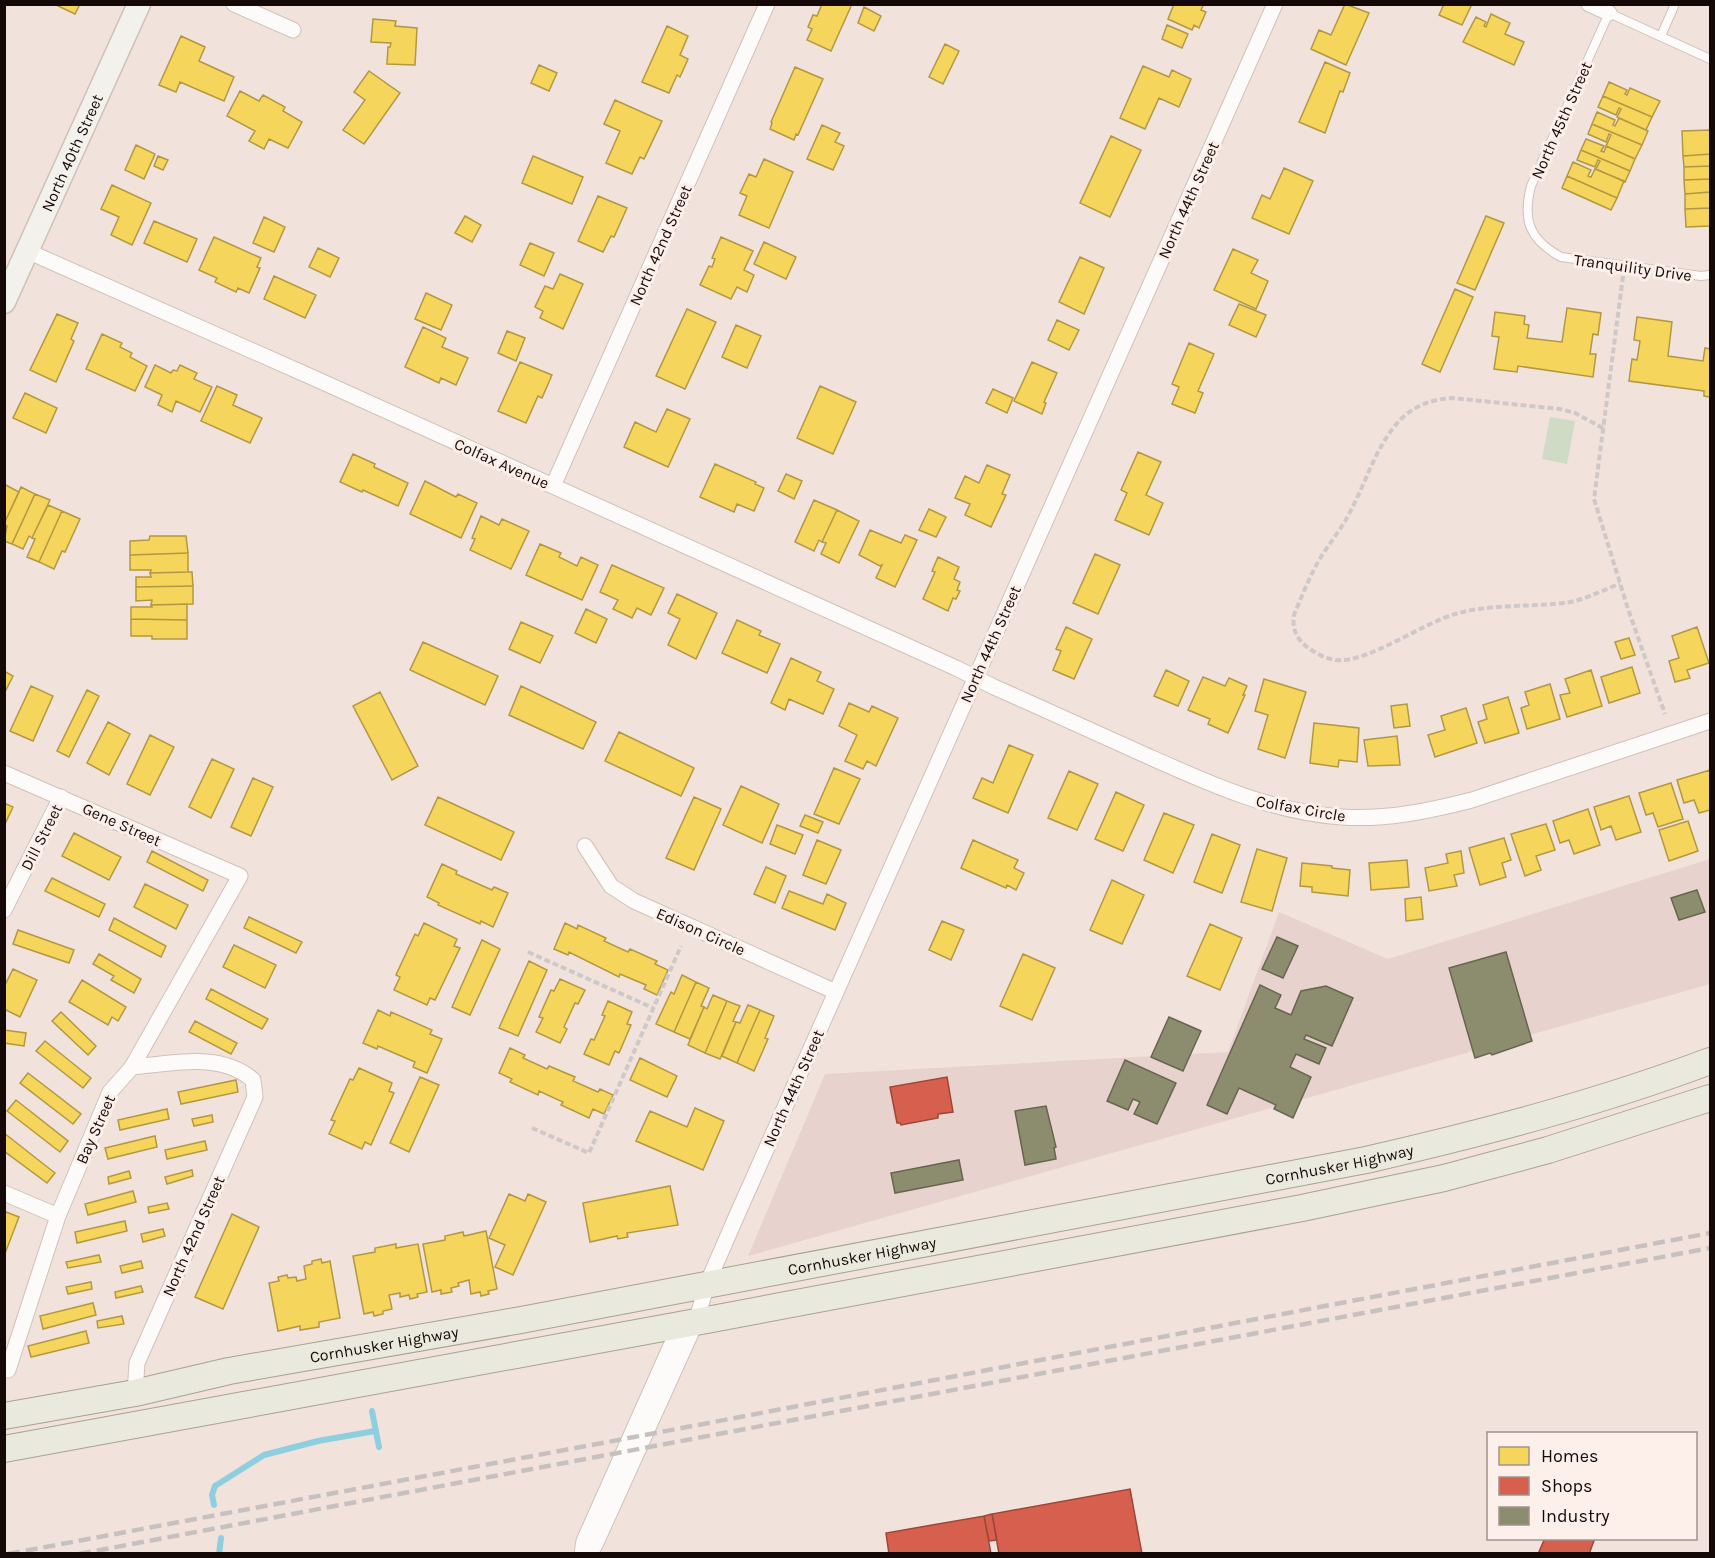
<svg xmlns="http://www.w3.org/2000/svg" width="1715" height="1558" font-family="Karla,sans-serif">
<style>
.industrial{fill:#e7d2cd}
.green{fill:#cfdbc5}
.homes{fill:#f6d55c;stroke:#b29842;stroke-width:1.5}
.shops{fill:#d6604d;stroke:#9c4638;stroke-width:1.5}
.industry{fill:#8c8c6e;stroke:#68654f;stroke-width:1.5}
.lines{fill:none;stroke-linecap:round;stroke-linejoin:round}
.stream{stroke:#8ecfdf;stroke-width:6}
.lane-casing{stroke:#cec1bb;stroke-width:10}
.street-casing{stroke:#cec1bb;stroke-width:17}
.secondary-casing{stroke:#cec1bb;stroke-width:25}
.primary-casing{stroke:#a6a38d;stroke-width:28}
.path{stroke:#cec9c8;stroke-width:4;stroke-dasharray:6 3;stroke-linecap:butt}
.lane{stroke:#fdfbfa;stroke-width:8}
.street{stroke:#fdfbfa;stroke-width:15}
.secondary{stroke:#f3f1eb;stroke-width:22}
.primary{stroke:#e9e9dd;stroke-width:26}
.rail{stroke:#c6c1bf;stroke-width:4.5;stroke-dasharray:12 6;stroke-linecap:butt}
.labels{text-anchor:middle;stroke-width:6;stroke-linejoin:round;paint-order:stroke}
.street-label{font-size:16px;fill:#140906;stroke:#fdefe9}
</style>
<rect width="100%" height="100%" fill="#f2e2dc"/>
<path class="industrial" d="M1710 859V984L748 1256 825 1074 1228 1052 1279 912 1388 959Z"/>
<path class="green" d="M1550 417 1575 421 1567 464 1542 459Z"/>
<path class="homes" d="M54 4H80L75 14Z
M822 4H852L831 51 807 40 812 29 808 27 813 15 817 16Z
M1174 4H1204L1201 10 1206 12 1199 28 1194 25 1192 30 1168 19Z
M1345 4 1369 13 1346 65 1311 49 1319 30 1331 35Z
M1444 4H1472L1462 25 1439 15Z
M864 7 881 16 874 31 858 23Z
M1491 14 1510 23 1505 34 1524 42 1514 65 1463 42 1476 17 1486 22 1484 26 1486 27Z
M373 19 396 21 395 26 417 28 415 65 387 64 388 47H390L391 43 371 42Z
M1167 25 1188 34 1182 48 1162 39Z
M667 26 688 36 680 55 688 59 680 77 677 75 669 93 642 82Z
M181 36 205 47 199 61 234 77 224 101 180 82 176 92 159 85Z
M945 44 959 51 943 84 929 77Z
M1325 62 1350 73 1343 92 1340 91 1325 133 1299 122Z
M539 65 557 73 549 91 531 83Z
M1143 66 1169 77 1172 70 1191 79 1179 107 1159 98 1145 129 1120 118Z
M795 67 823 79 798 135 796 134 794 140 770 129 772 123 771 122Z
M369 71 400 93 364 144 343 130 365 100 354 92Z
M1609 82 1627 90 1625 94 1627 95 1630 88 1660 101 1652 117 1603 96Z
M240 91 259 101 263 95 285 107 283 111 302 122 288 148 269 139 264 149 249 141 255 131 227 116Z
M1603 96 1652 117 1646 130 1617 117 1621 109 1619 108 1616 115 1598 107Z
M615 100 662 121 644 159 640 157 632 174 606 163 620 131 604 124Z
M1597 112 1615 120 1613 125 1615 126 1619 118 1648 131 1642 145 1592 124Z
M1592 124 1642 145 1635 159 1606 146 1611 135 1609 134 1606 142 1588 134Z
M822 125 840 133 835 142 844 146 833 170 807 159Z
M1710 130V154L1683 156 1682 131Z
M1111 136 1141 150 1110 217 1080 203Z
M1586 139 1604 146 1601 151 1604 152 1606 146 1635 159 1630 171 1581 150Z
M136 145 155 154 144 179 125 170Z
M1581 150 1630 171 1625 182 1596 169 1600 161 1598 160 1595 167 1577 160Z
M1710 154V166L1684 167 1683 156Z
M158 156 168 160 163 170 154 166Z
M533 156 583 177 572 204 522 183Z
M764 159 793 172 769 228 739 215 747 196 740 193 749 174 756 177Z
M1573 162 1591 170 1588 176 1591 177 1595 169 1624 181 1617 198 1567 176Z
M1710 166V179L1684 180V167Z
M1284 168 1313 181 1289 234 1252 218 1262 195 1270 199Z
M1567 176 1617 198 1611 210 1562 188Z
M1710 179V192L1685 194 1684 180Z
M112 185 151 203 132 245 111 235 119 217 101 209Z
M1710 192V208L1685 209V194Z
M598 196 627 208 614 237 611 236 603 252 578 241Z
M1710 208V226L1686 227 1685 209Z
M465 216 481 225 472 242 455 233Z
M1486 216 1504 223 1475 290 1457 283Z
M264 217 285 227 274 252 253 243Z
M154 221 197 239 187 262 144 243Z
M214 237 261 258 257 267 260 268 249 293 238 288 236 292 215 282 217 278 199 270Z
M721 237 753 251 744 270 754 275 747 292 737 287 731 299 700 285 709 266 712 267 715 259 712 258Z
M764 242 796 257 786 279 754 264Z
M530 243 554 253 544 276 520 265Z
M318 248 339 258 330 277 309 267Z
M1233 249 1258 260 1251 273 1268 281 1256 309 1214 290Z
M1080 257 1104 268 1084 314 1059 302Z
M560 274 583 284 563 329 540 318 543 311 535 307 545 286 553 289Z
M274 276 316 295 305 318 264 299Z
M1455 289 1473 297 1440 372 1422 364Z
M426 293 452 305 441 330 415 319Z
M1239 304 1266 315 1256 337 1229 325Z
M1567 308 1601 313 1598 335 1593 334 1590 354H1596L1593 377 1518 366 1517 372 1494 369 1499 337 1492 336 1495 312 1525 316 1524 324 1529 325 1527 338 1562 342Z
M687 309 716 322 685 389 656 376Z
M57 314 78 323 71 339 74 341 56 382 30 370Z
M1637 317 1672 322 1668 356 1703 361 1705 348 1710 349V345V397L1704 396V391L1629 381 1632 359 1637 360 1640 341 1634 340Z
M1057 320 1079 330 1069 350 1048 340Z
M736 325 761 336 747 368 722 357Z
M423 327 446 338 442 347 468 358 456 385 441 378 439 383 405 367Z
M507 331 525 338 516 361 498 353Z
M102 334 122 343 120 347 132 353 130 357 147 366 135 391 86 369Z
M1189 343 1214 354 1198 391 1203 393 1195 413 1172 404 1179 387 1172 384Z
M520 362 552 375 542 398 538 396 526 423 498 411Z
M1032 362 1057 373 1044 402 1046 403 1042 414 1014 401Z
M155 365 171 373 173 370 177 371 180 365 197 373 194 379 212 387 200 412 176 401 172 412 158 405 162 395 145 387Z
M217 386 237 395 233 405 262 418 250 443 201 421Z
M820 386 856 402 833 454 797 438Z
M993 389 1013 398 1007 413 986 403Z
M25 393 57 408 46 433 13 418Z
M667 409 690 419 668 467 624 447 635 422 656 432Z
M1138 452 1161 462 1146 495 1163 503 1149 535 1115 520 1127 493 1121 490Z
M353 454 375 464 374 467 408 483 398 506 363 490 362 492 340 482Z
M715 464 756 482 755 484 764 488 754 511 737 504 734 512 700 497Z
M987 465 1010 475 1002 494 1006 495 991 527 965 515 970 504 955 498 965 476 979 483Z
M786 474 802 481 794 499 778 491Z
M425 481 456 497 458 494 477 503 461 538 410 514Z
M4 484 19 492 4 524Z
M21 487 35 494 12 544 4 541 7 526 4 524Z
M35 494 50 500 32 538 29 536 23 549 12 544Z
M814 500 837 510 822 542 819 540 814 551 795 542Z
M48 505 62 511 39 562 27 557 35 539 32 538Z
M929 509 946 517 936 537 919 530Z
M837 510 859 521 839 563 821 554 826 543 822 542Z
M62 511 80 519 65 552 62 551 54 569 39 562Z
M481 516 499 525 502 519 529 531 511 569 470 550 475 539 472 538Z
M870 530 901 543 905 535 917 540 895 587 876 578 882 565 880 566 859 555Z
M150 536H186L188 553 130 555V541L149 540Z
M540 544 561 553 559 557 577 566 581 557 598 565 582 600 526 575Z
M188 553V572L150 573 151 570H130V555Z
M1095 554 1120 565 1098 614 1073 603Z
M938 557 959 567 954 579 960 582 957 590 960 591 956 599 953 598 948 611 923 599 935 572 932 571Z
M612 565 664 588 651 615 637 608 632 618 613 609 618 600 600 592Z
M188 572H192L193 586 136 587V577H151L150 573Z
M193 586V604L151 605 152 600 136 601V587Z
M677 594 717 613 696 659 668 645 680 619 668 613Z
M187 604V620L131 619V607H152L151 605Z
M586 609 607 619 596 643 575 633Z
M131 619 187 620V639H152V636H131Z
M737 620 761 631 759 635 780 644 767 673 722 653Z
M521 622 553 636 540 663 509 649Z
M1066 627 1092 639 1074 679 1053 670 1061 651 1056 649Z
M1697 627 1709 663 1687 670 1690 678 1675 682 1669 661 1679 658 1672 636Z
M1629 638 1635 655 1621 659 1615 642Z
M423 642 498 676 485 705 410 670Z
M791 658 821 672 817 681 834 689 823 714 789 699 785 710 771 703Z
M1632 667 1640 693 1609 703 1601 677Z
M1166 670 1189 681 1178 706 1154 696Z
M1591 670 1602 706 1567 717 1560 695 1570 693 1565 679Z
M4 671 13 676 4 694Z
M1203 677 1225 686 1229 678 1247 686 1243 695H1245L1228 733 1208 724 1210 719 1188 710Z
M1264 679 1306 692 1285 758 1258 749 1268 715 1255 711Z
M1550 684 1560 719 1527 729 1521 708 1529 705 1525 692Z
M31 686 53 696 33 741 10 731Z
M521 686 596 722 583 749 509 715Z
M87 690 99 696 69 757 57 751Z
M380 692 418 766 392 780 353 706Z
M1508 697 1519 733 1485 743 1478 722 1487 719 1483 705Z
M849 703 869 712 872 706 898 718 876 766 867 761 863 769 845 761 857 735 839 726Z
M1407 704 1410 726 1394 728 1391 706Z
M1466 708 1477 743 1435 757 1428 735 1445 730 1441 716Z
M108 722 130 734 109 775 87 763Z
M1314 723 1359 728 1357 762 1339 760 1338 767 1310 763Z
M619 732 694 768 681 796 605 761Z
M150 735 174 747 150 795 127 784Z
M1397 736 1400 765 1368 766 1364 740Z
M1009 745 1033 755 1008 813 973 798 982 778 993 783Z
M212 759 234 769 211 818 189 807Z
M834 768 860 779 839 824 814 814Z
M1710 770V810L1699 813 1694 800 1684 803 1677 780Z
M1069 771 1098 784 1077 830 1048 818Z
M253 778 273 787 251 836 231 827Z
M1671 783 1683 819 1658 827 1653 813 1646 815 1639 793Z
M741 786 779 804 762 843 723 825Z
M1116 792 1144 805 1123 851 1095 839Z
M1629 796 1641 832 1616 840 1611 826 1601 830 1594 807Z
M438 797 514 832 501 860 425 825Z
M694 797 721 809 694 870 666 858Z
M4 803 13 807 4 826Z
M1588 809 1600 845 1574 854 1569 840 1560 843 1553 821Z
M1164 813 1194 825 1173 873 1144 860Z
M805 815 823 822 818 833 800 826Z
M1688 821 1698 851 1669 861 1659 830Z
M1546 824 1555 850 1536 856 1541 870 1525 876 1511 834Z
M777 825 803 835 795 854 770 844Z
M74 833 121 857 109 880 62 856Z
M1212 834 1240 845 1222 893 1194 882Z
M1504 838 1511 860 1502 863 1506 877 1480 885 1469 848Z
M817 840 841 850 826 884 803 875Z
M973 840 1018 860 1014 868 1024 873 1016 890 1007 885 1006 888 961 868Z
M1257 849 1287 858 1272 911 1241 902Z
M152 851 208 880 203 891 147 862Z
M1461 851 1464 873 1454 875 1457 886 1429 891 1425 868 1448 863 1446 854Z
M1407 860 1409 887 1371 890 1369 863Z
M1302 863 1332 866V868L1350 870 1348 896 1312 892V887L1300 886Z
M442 864 457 871 456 874 492 890 494 887 508 893 493 927 481 921 480 924 438 905 439 903 427 897Z
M766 867 786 876 775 903 754 894Z
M52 878 105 904 99 917 45 891Z
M1112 880 1144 895 1122 944 1090 930Z
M145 884 188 905 176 929 134 907Z
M789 891 823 904 827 894 846 903 835 930 782 908Z
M1421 897 1423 919 1406 921 1405 899Z
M249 917 302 942 296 953 244 928Z
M114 918 166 946 161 957 109 930Z
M942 921 964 930 951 960 929 950Z
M424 923 457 939 454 946 460 948 435 1000 430 998 427 1005 394 990 400 977 396 975 415 934 418 936Z
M565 923 577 929 578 925 606 938 604 941 628 952 630 949 657 961 655 964 668 970 657 995 644 989 646 985 620 974 619 977 569 952 568 955 554 949Z
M1210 924 1242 938 1220 990 1187 976Z
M18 930 74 950 69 963 13 944Z
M482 940 500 949 470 1015 452 1007Z
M234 945 276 965 265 988 223 967Z
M99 954 141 979 134 993 111 980 114 976 93 964Z
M1023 954 1055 968 1032 1020 1000 1006Z
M529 961 547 970 518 1036 499 1028Z
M13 969 37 980 20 1017 4 1009V987Z
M682 975 696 982 674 1032 656 1024 671 992 674 994Z
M560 979 585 990 578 1004 575 1003 564 1027 567 1029 560 1043 536 1032 543 1018 539 1017 551 990 554 991Z
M82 980 126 1007 118 1021 112 1017 108 1025 69 1002Z
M696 982 709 988 701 1006 704 1007 690 1039 674 1032Z
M211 989 268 1019 262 1029 206 999Z
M713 995 727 1001 705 1053 688 1045 704 1007 707 1009Z
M608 1001 632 1012 627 1024 631 1025 619 1053 615 1051 609 1065 584 1054 591 1039 594 1040 605 1016 602 1015Z
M727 1001 740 1006 733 1021 736 1022 720 1059 705 1053Z
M748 1005 760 1010 737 1063 722 1056 736 1022 740 1023Z
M378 1010 390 1016 391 1012 432 1030 430 1034 442 1039 427 1073 413 1067 415 1062 378 1046 377 1049 363 1043Z
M760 1010 774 1016 765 1038 768 1039 754 1071 737 1063Z
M61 1012 96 1046 88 1055 52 1021Z
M195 1021 237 1043 231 1054 189 1032Z
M4 1030 26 1033 24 1046 4 1043Z
M45 1041 91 1078 83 1088 36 1051Z
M510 1048 525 1055 523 1058 547 1069 549 1066 575 1077 573 1081 598 1092 600 1089 613 1095 604 1114 593 1109 589 1118 561 1105 563 1102 539 1091 538 1095 510 1082 512 1079 499 1073Z
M640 1058 677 1076 667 1097 630 1080Z
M359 1068 392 1083 389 1091 394 1093 371 1145 365 1142 362 1149 329 1134 335 1121 331 1120 350 1079 353 1080Z
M28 1073 81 1114 73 1124 20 1083Z
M420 1077 439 1085 409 1152 390 1143Z
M236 1080 238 1092 181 1104 178 1092Z
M16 1100 68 1141 60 1152 7 1111Z
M695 1108 724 1121 703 1170 636 1141 650 1111 687 1127Z
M167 1109 169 1119 120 1130 118 1120Z
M212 1115 213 1122 194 1126 192 1119Z
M4 1133 55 1173 47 1183 4 1151Z
M155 1136 157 1147 108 1159 105 1148Z
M205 1141 207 1150 167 1159 165 1150Z
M192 1170 193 1176 167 1184 165 1177Z
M129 1171 131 1178 109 1184 108 1177Z
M670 1186 678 1225 627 1233 628 1237 618 1239 617 1236 590 1242 583 1203Z
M133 1191 136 1202 88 1215 85 1204Z
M509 1194 525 1201 528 1194 546 1202 513 1275 495 1267 505 1245 489 1238Z
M167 1203 169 1209 149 1213 148 1207Z
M6 1212 19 1217 4 1256V1216Z
M232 1214 259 1227 223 1309 195 1297Z
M125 1221 127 1231 77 1243 75 1232Z
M163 1229 165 1236 143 1242 141 1234Z
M486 1231 497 1289 488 1291 489 1294 481 1296 480 1292 471 1294 469 1280 458 1283 459 1286 451 1288 452 1292 441 1294V1290L432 1292 423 1244 445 1240V1236L463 1232 464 1236Z
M396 1244V1248L418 1244 427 1292 417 1294 418 1297 410 1299 409 1295 400 1297V1293L389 1295 392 1309 383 1311V1314L374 1316 373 1312 364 1314 353 1256 375 1252V1248Z
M99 1255 101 1262 68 1268 66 1262Z
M321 1259 322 1263 330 1261 340 1318 319 1322V1327L300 1330V1326L278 1331 269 1283 279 1281 278 1277 287 1275 288 1278 296 1277 297 1281 306 1279 304 1266 312 1264V1261Z
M141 1261 143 1268 122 1273 120 1266Z
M91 1282 92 1289 68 1294 66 1287Z
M141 1286 143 1292 116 1298 115 1292Z
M93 1303 96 1315 43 1329 40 1316Z
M122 1316 124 1324 98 1328 97 1321Z
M86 1331 89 1343 31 1357 28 1346Z"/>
<path class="shops" d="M947 1077 953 1112 938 1114V1118L901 1125 900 1123H897L890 1087Z
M1130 1489 1142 1554H999L992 1514Z
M992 1514 997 1540 989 1541 984 1516Z
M984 1516 991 1554H889L886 1533Z
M1545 1538H1595L1589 1554H1538Z"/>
<path class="industry" d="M1697 890 1705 912 1679 920 1671 898Z
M1277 937 1298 946 1283 978 1262 969Z
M1506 952 1532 1041 1492 1055 1490 1053 1475 1058 1449 968Z
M1260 985 1281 995 1275 1008 1291 1015 1301 991 1326 986 1353 998 1332 1046 1306 1035 1304 1039 1326 1048 1319 1064 1296 1054 1290 1067 1311 1077 1293 1118 1274 1109 1276 1105 1239 1088 1227 1114 1207 1105Z
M1169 1017 1201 1031 1183 1071 1151 1057Z
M1125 1060 1176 1083 1157 1124 1134 1114 1140 1102 1133 1099 1128 1110 1107 1101Z
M1046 1106 1056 1147 1054 1148 1056 1159 1025 1165 1015 1111Z
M959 1160 963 1180 895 1193 891 1173Z"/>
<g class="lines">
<path class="stream" d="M372 1411 379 1447
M214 1505 212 1495 215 1486 264 1455 318 1441 375 1431
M219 1554 221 1538"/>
<g class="lane-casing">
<path id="lane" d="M1661 36 1675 4
M1710 59 1609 13 1531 186C1522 221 1530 240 1561 257L1701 276 1710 275"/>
</g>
<g class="street-casing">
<path id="street" d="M234 4 293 30
M1589 4 1609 13
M27 251 316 379 956 668 994 687C1044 709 1094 732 1143 754 1208 783 1270 812 1342 817 1386 820 1429 811 1472 800L1710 721
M553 486 767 4
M4 773 240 876 132 1067 110 1092 58 1216 8 1370
M585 846 611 886 634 901 836 992
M4 910 61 797
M132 1067C172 1064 220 1051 253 1080L255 1097 137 1363 135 1393
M4 1193 58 1216
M582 1554 584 1541 682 1321
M589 1554 595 1545 696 1322 707 1284 737 1215 1275 4"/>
</g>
<g class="secondary-casing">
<g id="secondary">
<path id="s1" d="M4 302 139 4"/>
</g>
</g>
<g class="primary-casing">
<g id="primary">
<path id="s2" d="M4 1416 135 1393 229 1371 521 1320 1366 1160C1483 1133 1598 1103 1710 1061"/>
<path d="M4 1449 696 1322 1302 1208 1444 1178 1548 1150 1710 1098"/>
</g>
</g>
<path class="path" d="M1623 276 1594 499 1628 609 1665 714
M1603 428 1575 413 1560 409 1452 398C1433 399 1416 405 1402 418 1377 443 1367 480 1351 510 1343 527 1331 541 1321 557 1310 575 1302 596 1294 615 1292 629 1296 638 1307 647 1315 653 1326 659 1336 660 1367 664 1425 621 1459 613 1493 604 1529 607 1564 603 1583 601 1602 590 1620 584
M528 952 653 1008
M532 1128 589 1153 681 946"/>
<use href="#lane" class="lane"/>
<use href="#street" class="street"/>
<use href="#secondary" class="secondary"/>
<use href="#primary" class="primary"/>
<path class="rail" d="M8 1554 645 1435 1710 1233
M79 1554 1710 1248"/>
</g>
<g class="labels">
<g class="street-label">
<text transform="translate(1561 120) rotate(-66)" y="6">North 45th Street</text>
<text dy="6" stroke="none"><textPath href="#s1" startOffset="164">North 40th Street</textPath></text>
<text transform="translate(1188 200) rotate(-66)" y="6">North 44th Street</text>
<text transform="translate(660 245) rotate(-66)" y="6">North 42nd Street</text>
<text transform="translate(1633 267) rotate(8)" y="6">Tranquility Drive</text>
<text transform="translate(502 463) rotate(24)" y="6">Colfax Avenue</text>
<text transform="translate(990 644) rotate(-66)" y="6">North 44th Street</text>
<text transform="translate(1301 808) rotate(10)" y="6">Colfax Circle</text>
<text transform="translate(122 824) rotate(24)" y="6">Gene Street</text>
<text transform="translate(41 837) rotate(-63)" y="6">Dill Street</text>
<text transform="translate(701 931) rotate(24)" y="6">Edison Circle</text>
<text transform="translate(793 1088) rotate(-66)" y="6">North 44th Street</text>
<text transform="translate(95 1129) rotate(-66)" y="6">Bay Street</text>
<text dy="6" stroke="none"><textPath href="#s2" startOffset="1359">Cornhusker Highway</textPath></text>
<text transform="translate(193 1236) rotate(-66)" y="6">North 42nd Street</text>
<text dy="6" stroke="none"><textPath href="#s2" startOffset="873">Cornhusker Highway</textPath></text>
<text dy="6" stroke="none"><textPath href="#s2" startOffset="387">Cornhusker Highway</textPath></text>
</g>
</g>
<rect width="1715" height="1558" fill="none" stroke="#140906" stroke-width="12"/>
<rect x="1487" y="1432" width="210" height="108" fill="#fdefe9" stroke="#a0938e" stroke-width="1.5"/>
<rect x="1499" y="1447" width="30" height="18" fill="#f6d55c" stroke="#a0938e" stroke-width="1.5"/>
<text x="1541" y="1462" font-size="18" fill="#140906">Homes</text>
<rect x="1499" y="1477" width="30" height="18" fill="#d6604d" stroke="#a0938e" stroke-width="1.5"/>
<text x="1541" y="1492" font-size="18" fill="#140906">Shops</text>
<rect x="1499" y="1507" width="30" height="18" fill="#8c8c6e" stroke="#a0938e" stroke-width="1.5"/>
<text x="1541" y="1522" font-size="18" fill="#140906">Industry</text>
</svg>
